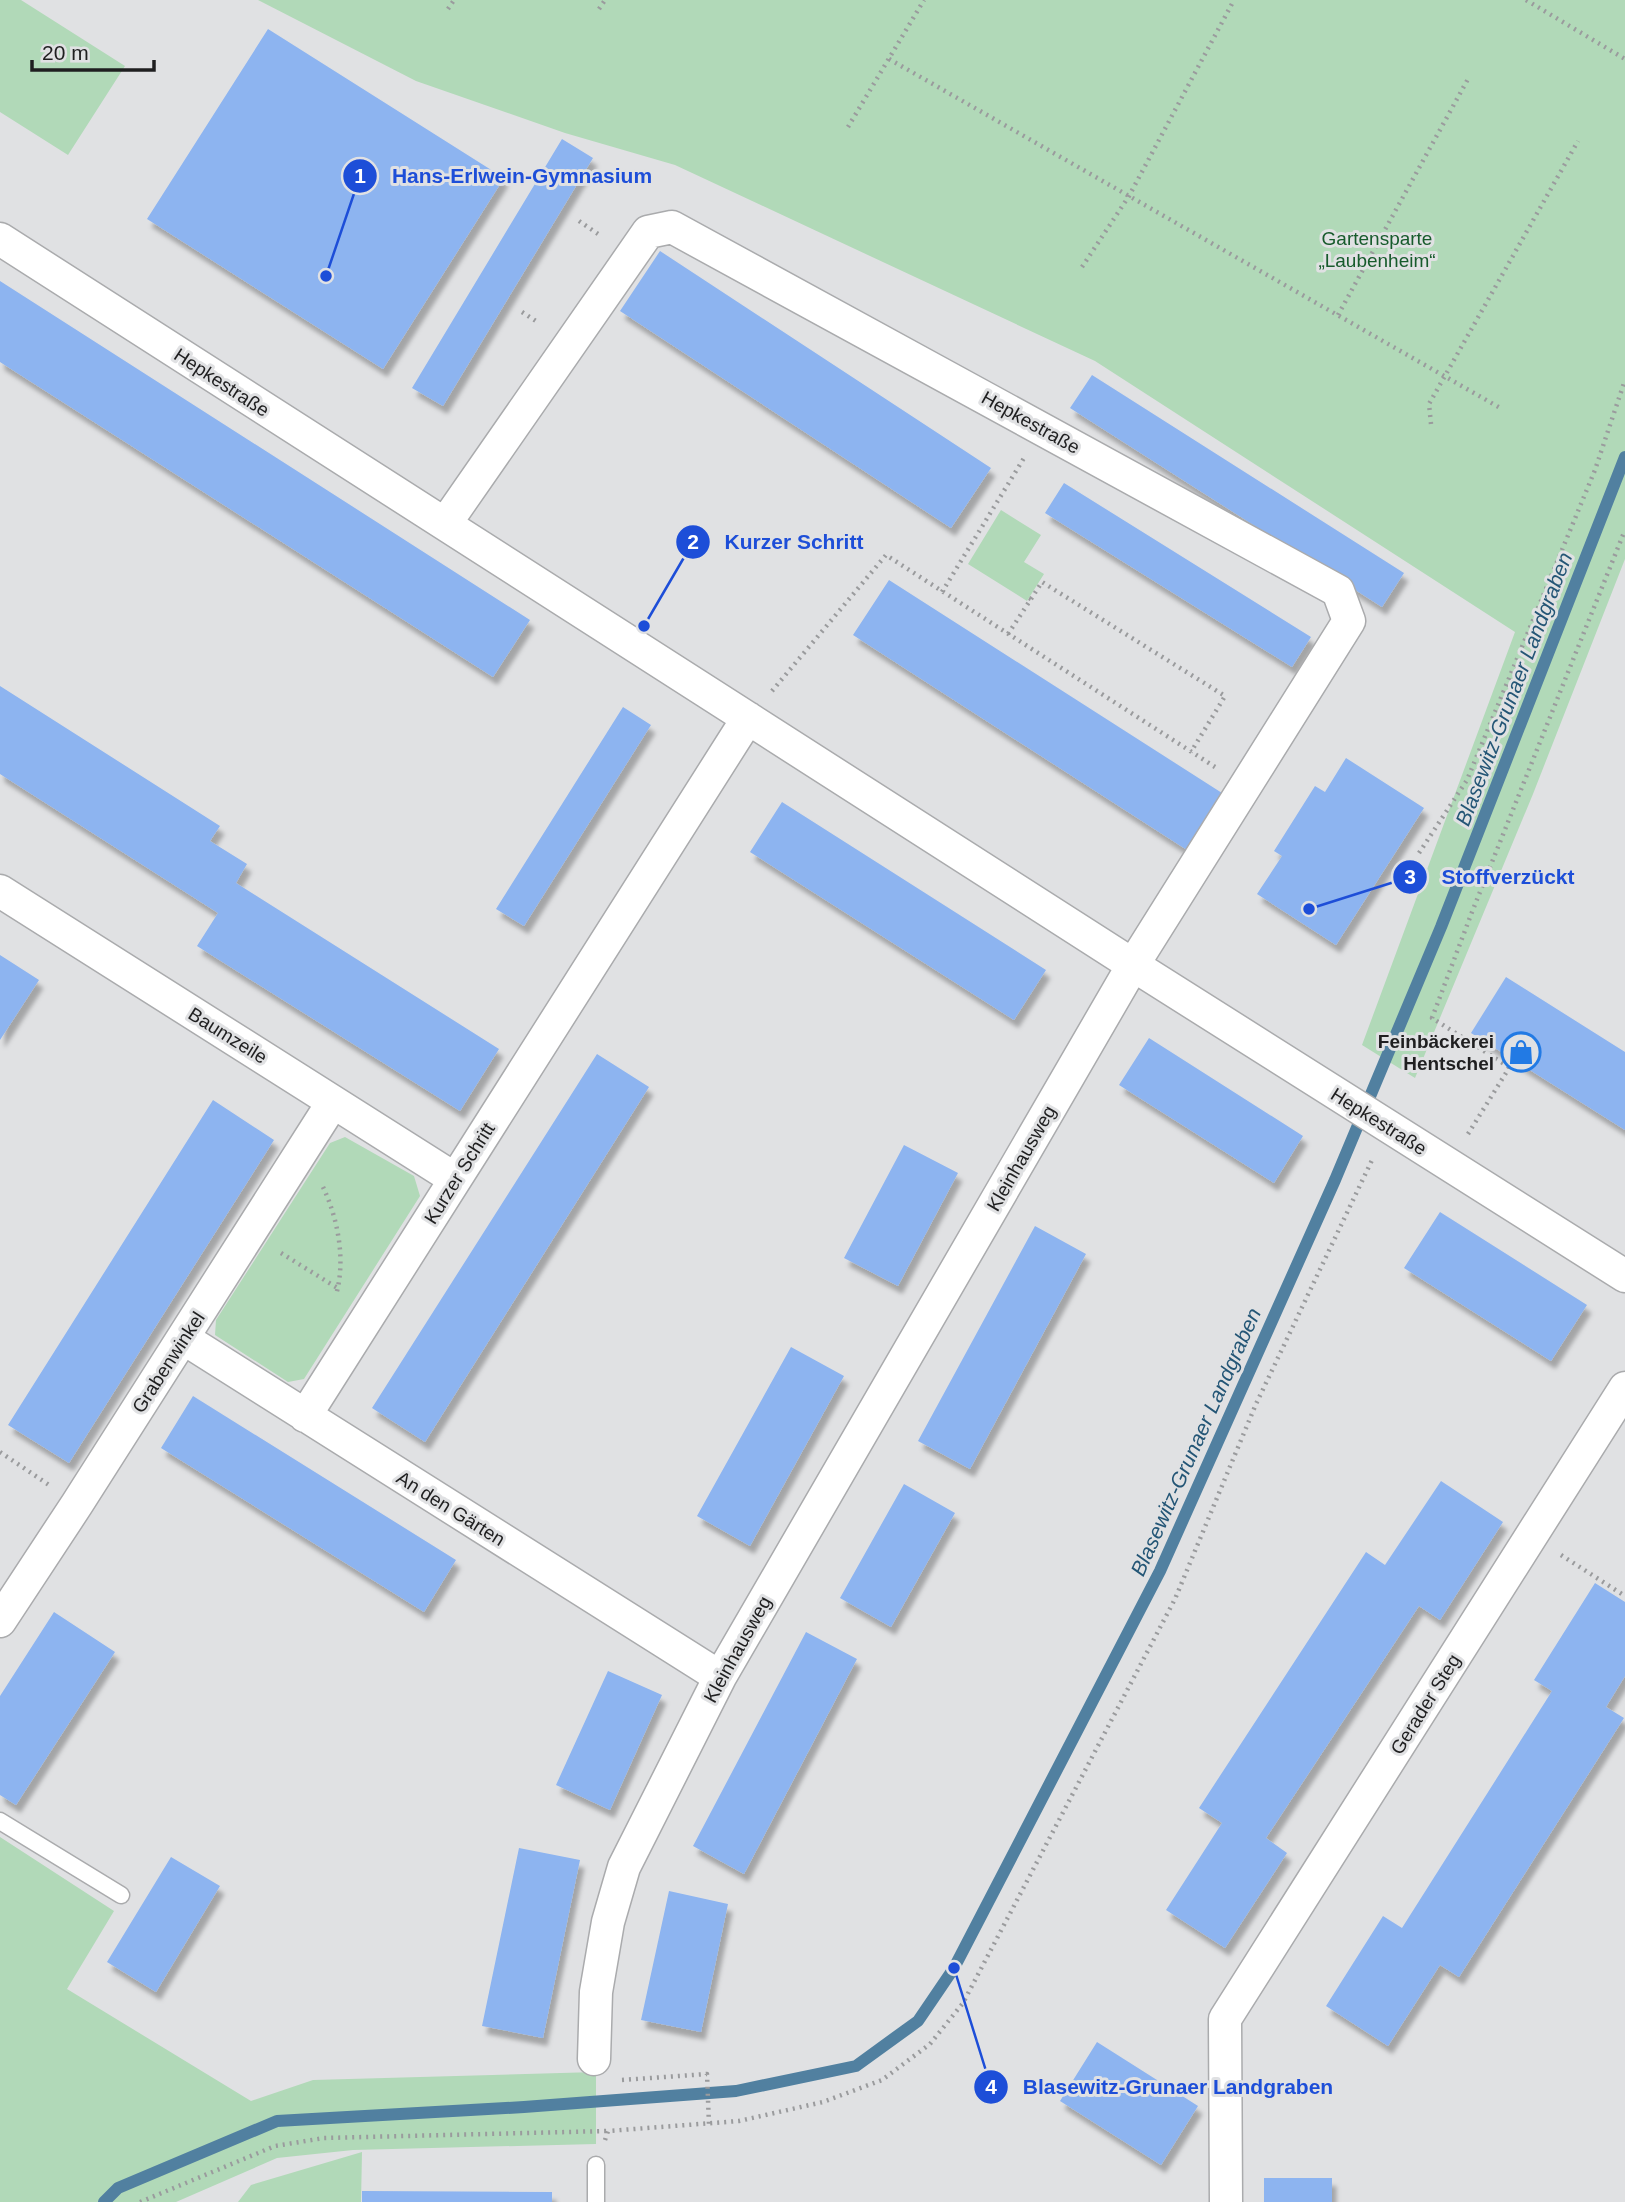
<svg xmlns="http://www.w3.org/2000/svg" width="1625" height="2202" font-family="Arial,sans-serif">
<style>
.green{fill:#b1d9b8}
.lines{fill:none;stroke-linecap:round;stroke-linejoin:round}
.stream{stroke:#5180a0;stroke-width:12}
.building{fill:#8db4f0;filter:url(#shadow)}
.lane-casing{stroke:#aaabad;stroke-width:19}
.street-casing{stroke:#aaabad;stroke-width:35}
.path{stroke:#9a9b9d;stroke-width:4.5;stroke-dasharray:2 5;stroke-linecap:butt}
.lane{stroke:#fff;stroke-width:16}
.street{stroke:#fff;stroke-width:32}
.labels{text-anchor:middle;stroke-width:6;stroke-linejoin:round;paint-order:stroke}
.park-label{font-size:19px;fill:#175b2c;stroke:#e0e1e3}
.street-label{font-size:19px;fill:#1f1f20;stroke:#e0e1e3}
.poi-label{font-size:19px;font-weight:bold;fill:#1f1f20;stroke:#e0e1e3;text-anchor:end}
.water-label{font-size:21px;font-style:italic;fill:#245676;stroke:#e0e1e3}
.leader{fill:none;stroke:#1d4ed8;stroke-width:2.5}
.callout-dot{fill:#1d4ed8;stroke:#e0e1e3;stroke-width:2.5}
.mark-label{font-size:21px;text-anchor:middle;font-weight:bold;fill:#fff}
.callout-label{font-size:21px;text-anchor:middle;font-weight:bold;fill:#1d4ed8;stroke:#e0e1e3;stroke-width:6;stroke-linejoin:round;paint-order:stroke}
</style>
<defs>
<filter id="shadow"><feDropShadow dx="4.5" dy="8" stdDeviation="2" flood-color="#0004"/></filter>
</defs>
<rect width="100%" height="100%" fill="#e0e1e3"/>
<path class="green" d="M0 0H21L125 66 68 155 0 112Z
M258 0H1625V559L1533 794 1415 1078 1362 1045 1515 632 1095 361 675 165 565 133 416 81Z
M1001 510 1041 535 1024 562 1044 574 1027 601 968 564Z
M345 1137 414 1176 420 1196 304 1379 288 1382 215 1335 216 1320 330 1143Z
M0 1837 114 1911 67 1989 251 2101 313 2080 596 2072V2144L353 2150 277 2158 176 2202H0Z
M362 2152 361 2202H238L251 2185Z"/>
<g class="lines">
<path class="stream" d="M104 2202 118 2188 277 2121 524 2107 736 2091 856 2066 918 2021 954 1968 1160 1571 1335 1180 1441 927 1625 457"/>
</g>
<path class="building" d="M268 29 504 178 383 369 147 219Z
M562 139 593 158 443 406 412 388Z
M660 251 991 468 951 528 620 311Z
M0 281 530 620 493 677 0 362Z
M1092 375 1404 573 1382 607 1070 408Z
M1064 483 1311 637 1292 667 1045 513Z
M889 580 1222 793 1187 850 853 635Z
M0 686 220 826 210 841 247 864 236 883 499 1049 460 1111 197 946 218 913 0 774Z
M623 707 651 725 524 926 496 909Z
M1346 758 1424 808 1336 945 1257 894 1282 856 1274 851 1315 786 1325 792Z
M782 802 1046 970 1014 1020 750 852Z
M0 955 39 980 0 1040Z
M1506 977 1625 1052V1130L1471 1033Z
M1149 1038 1303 1136 1274 1183 1119 1085Z
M597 1054 649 1087 425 1442 372 1408Z
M213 1100 274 1140 69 1463 8 1425Z
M904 1145 958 1173 898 1286 844 1258Z
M1440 1212 1587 1305 1551 1361 1404 1268Z
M1035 1226 1086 1254 970 1469 918 1441Z
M791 1347 844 1376 750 1546 697 1516Z
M193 1396 456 1560 424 1612 161 1448Z
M1441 1481 1503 1522 1440 1620 1419 1606 1266 1838 1287 1853 1225 1948 1166 1910 1222 1823 1199 1808 1366 1552 1385 1565Z
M904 1484 955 1513 891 1627 840 1598Z
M1595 1583 1625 1602V1676L1606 1707 1624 1718 1459 1977 1440 1965 1388 2046 1326 2006 1383 1916 1402 1928 1552 1691 1534 1680Z
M54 1612 115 1652 16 1805 0 1795V1696Z
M806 1632 857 1659 744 1874 693 1846Z
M608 1671 662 1695 610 1810 556 1785Z
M519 1848 580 1860 543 2038 482 2026Z
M171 1857 220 1886 156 1992 107 1962Z
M669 1891 728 1904 701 2032 641 2020Z
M1097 2042 1198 2106 1161 2165 1060 2101Z
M1264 2178H1332V2202H1264Z
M362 2191 552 2192V2202H362Z"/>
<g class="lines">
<g class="lane-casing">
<path id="lane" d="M0 1821 121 1895
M596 2202V2165"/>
</g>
<g class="street-casing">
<path id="street" d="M0 239 1133 965 1625 1276
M445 524 648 232 672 227 1338 591 1349 621 1133 965 720 1677 624 1867 608 1922 596 1992 594 2059
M0 891 455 1179
M183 1338 720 1677
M305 1416 748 718
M0 1621 77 1504 333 1102
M1226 2202 1225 2019 1625 1388"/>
</g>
<path class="path" d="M1526 0 1625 59
M448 9 454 0
M599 9 605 0
M889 59 1502 409
M848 127 924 0
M579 221 601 236
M1082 267 1129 196 1234 0
M522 312 539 323
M1338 315 1468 79
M1431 424 1429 404 1578 141
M942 592 1024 458
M1031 599 1042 582 1225 696 1191 752
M1008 634 1031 599 1029 598
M772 691 886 555 1215 767
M1419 853 1467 780 1595 470 1625 380
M1509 1067 1432 1018 1472 912 1625 530
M1468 1134 1514 1060
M323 1187C338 1219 346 1260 336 1295
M281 1253 339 1289
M0 1452 49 1485
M1561 1555 1625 1596
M622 2080 707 2074 709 2125
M605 2140 608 2131 739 2121 823 2102 882 2080 930 2044 963 2003 1175 1599 1256 1404 1373 1158
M140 2202 275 2146 324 2138 608 2131"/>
<use href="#lane" class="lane"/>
<use href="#street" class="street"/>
</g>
<defs>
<g id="shop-ring" transform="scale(2.0125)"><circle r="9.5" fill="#e0e1e3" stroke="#227ae4" stroke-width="1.5"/><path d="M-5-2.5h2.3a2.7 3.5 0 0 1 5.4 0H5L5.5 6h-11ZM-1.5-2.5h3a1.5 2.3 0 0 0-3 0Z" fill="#227ae4"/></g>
</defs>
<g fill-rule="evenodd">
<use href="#shop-ring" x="1521" y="1052"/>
</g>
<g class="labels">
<g class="park-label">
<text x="1377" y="245">Gartensparte<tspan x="1377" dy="22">„Laubenheim“</tspan></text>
</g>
<g class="street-label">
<text transform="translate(222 382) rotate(33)" y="7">Hepkestraße</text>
<text transform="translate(1031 422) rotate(29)" y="7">Hepkestraße</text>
<text transform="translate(228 1035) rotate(32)" y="7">Baumzeile</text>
<text transform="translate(1379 1121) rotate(32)" y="7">Hepkestraße</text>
<text transform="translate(1021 1158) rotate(-60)" y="7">Kleinhausweg</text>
<text transform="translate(459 1173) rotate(-58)" y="7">Kurzer Schritt</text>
<text transform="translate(168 1362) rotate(-57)" y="7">Grabenwinkel</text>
<text transform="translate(451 1508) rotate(32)" y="7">An den Gärten</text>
<text transform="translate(737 1649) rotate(-61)" y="7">Kleinhausweg</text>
<text transform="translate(1425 1704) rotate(-58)" y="7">Gerader Steg</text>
</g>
<g class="poi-label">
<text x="1494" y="1048">Feinbäckerei<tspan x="1494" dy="22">Hentschel</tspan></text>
</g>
<g class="water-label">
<text transform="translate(1514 689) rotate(-69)" y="7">Blasewitz‐Grunaer Landgraben</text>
<text transform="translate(1196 1442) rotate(-66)" y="7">Blasewitz‐Grunaer Landgraben</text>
</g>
</g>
<path class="leader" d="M326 276L360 176M644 626L693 542M1309 909L1410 877M954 1968L991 2087"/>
<g class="callout-dot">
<circle cx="326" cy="276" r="7"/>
<circle cx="644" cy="626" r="7"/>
<circle cx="1309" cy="909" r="7"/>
<circle cx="954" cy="1968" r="7"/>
<circle cx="360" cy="176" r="18"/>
<circle cx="693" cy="542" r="18"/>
<circle cx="1410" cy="877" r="18"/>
<circle cx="991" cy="2087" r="18"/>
</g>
<g class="mark-label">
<text x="360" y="183">1</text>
<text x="693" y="549">2</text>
<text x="1410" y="884">3</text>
<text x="991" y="2094">4</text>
</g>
<g class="callout-label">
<text x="522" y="183">Hans-Erlwein-Gymnasium</text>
<text x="794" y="549">Kurzer Schritt</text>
<text x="1508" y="884">Stoffverzückt</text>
<text x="1178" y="2094">Blasewitz‐Grunaer Landgraben</text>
</g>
<path d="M32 60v10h122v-10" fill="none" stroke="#1f1f20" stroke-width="3.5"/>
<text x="42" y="60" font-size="21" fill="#1f1f20" stroke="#e0e1e3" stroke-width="5" paint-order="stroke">20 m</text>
</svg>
